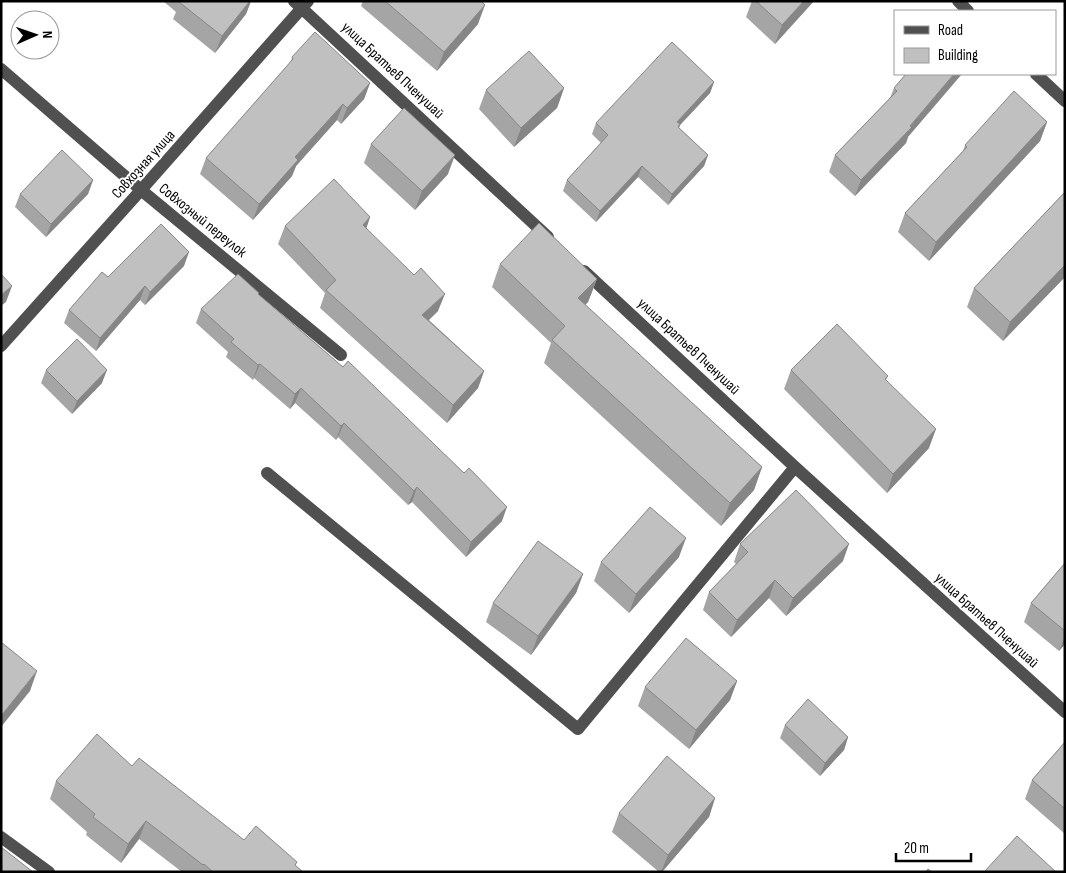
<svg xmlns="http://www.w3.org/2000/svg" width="1066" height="873" font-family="'Sofia Sans Condensed',sans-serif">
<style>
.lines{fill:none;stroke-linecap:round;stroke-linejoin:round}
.minor{stroke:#505050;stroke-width:12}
.wall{fill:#a5a5a5}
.shaded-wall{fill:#868686}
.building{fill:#c0c0c0;stroke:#868686}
.labels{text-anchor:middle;stroke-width:4;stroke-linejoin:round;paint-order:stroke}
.street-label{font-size:15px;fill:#000;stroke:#fff}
</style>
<rect width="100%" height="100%" fill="#fff"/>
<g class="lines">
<path class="minor" d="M294 1 548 237
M958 1 968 11
M1 69 141 190 341 355
M1036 74 1065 101
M584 271 795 467 1065 712
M1 346 141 190 308 1
M267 473 578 729 795 467
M1 837 49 872"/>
</g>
<path class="wall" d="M163 1H251L246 14 215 53 173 19 176 12Z
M363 1H481L478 24 437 71 361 6Z
M752 1H814L775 44 746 17Z
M292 57 370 83 364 99 341 124 337 120 296 166 292 176 253 220 200 174 206 158 291 62Z
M906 74 908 137 906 143 855 196 829 172 835 155 890 98 894 88Z
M714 82 710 93 680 125 679 128 708 155 704 166 668 205 638 177 596 222 563 191 567 180 601 143 592 134 596 123Z
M564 88 557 108 514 147 479 109 486 90Z
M1047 122 1040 141 929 261 898 232 905 213 963 151 965 145Z
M371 144 448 174 415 210 364 163Z
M93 180 88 194 46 237 15 207 20 194Z
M1065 192V277L1003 341 967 307 974 288Z
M370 217 366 229 438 311 429 320 484 371 478 388 447 423 320 308 325 293 278 244 285 226Z
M500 264 597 279 588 302 585 305 762 467 754 490 721 526 544 363 551 343 492 287Z
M184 266 145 305 140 300 96 351 64 323 69 310 108 277Z
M258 294 502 521 466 557 412 502 408 505 338 437 336 440 295 403 290 409 254 378 253 380 226 357 228 352 196 323 201 309Z
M46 370 102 383 72 414 41 383Z
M791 370 888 376 886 380 929 448 887 493 784 389Z
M740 544 843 561 786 616 769 598 731 637 703 610 709 592 736 564 734 562Z
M679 557 629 613 594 581 601 562Z
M1065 563V644L1059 651 1024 622 1031 603Z
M583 574 576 593 531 655 486 622 493 603Z
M737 681 730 700 689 749 638 706 645 687Z
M785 725 848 737 844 750 820 776 780 738Z
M1065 742V834L1025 799 1032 780Z
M132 766 244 840 296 866 303 872H182L139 839 121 863 86 835 87 832 50 799 56 781Z
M715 798 709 817 662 872H659L612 832 619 813Z"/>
<path class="shaded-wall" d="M250 1H251L246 14 215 53 222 36Z
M804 1H814L775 44 782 25Z
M485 5 478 24 437 71 444 52Z
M954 74H962L908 137 906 143 855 196 861 180 910 126Z
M714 82 710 93 680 125 676 135 677 122Z
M370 83 364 99 341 124 347 108Z
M564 88 557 108 514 147 521 128Z
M343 104 337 120 296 166 292 176 253 220 259 204 295 157Z
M1047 122 1040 141 929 261 936 242Z
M455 155 448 174 415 210 422 191Z
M708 155 704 166 668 205 672 194Z
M642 166 638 177 596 222 600 211Z
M93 180 88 194 46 237 51 224Z
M370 217 364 235 363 225Z
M189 252 184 266 145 305 150 292Z
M1065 265V277L1003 341 1010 322Z
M597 279 588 302 569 321 578 298Z
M12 286 6 302 1 306V295Z
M145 286 140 300 96 351 100 338Z
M445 294 438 311 416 332 422 315Z
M260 364 254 378 253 380 258 365Z
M107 370 102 383 72 414 77 401Z
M484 371 478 388 447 423 453 405Z
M301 388 295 403 290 409 295 394Z
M344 423 338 437 336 440 341 426Z
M936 429 929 448 887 493 893 474Z
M762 467 754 490 721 526 730 503Z
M417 487 412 502 408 505 414 491Z
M507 507 502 521 466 557 471 542Z
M686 538 679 557 629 613 636 594Z
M849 544 843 561 786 616 793 598Z
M583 574 576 593 531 655 538 636Z
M775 580 769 598 731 637 737 620Z
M1065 636V644L1059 651Z
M37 671 30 691 1 727V716Z
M737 681 730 700 689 749 696 730Z
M848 737 844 750 820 776 825 763Z
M715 798 709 817 662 872H661L668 855Z
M146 821 139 839 121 863 128 844Z"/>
<path class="building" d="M180 1H250L222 36 179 2Z
M385 1H481L485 5 444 52Z
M756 1H804L782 25Z
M315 32 370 83 347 108 343 104 295 157 298 160 259 204 206 158 293 59 292 57Z
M672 42 714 82 677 122 680 124 678 127 708 155 672 194 642 166 600 211 567 180 608 135 596 123Z
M529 51 564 88 521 128 486 90Z
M906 74H954L910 126 912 127 861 180 835 155 897 91 894 88Z
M1014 91 1047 122 936 242 905 213 967 147 965 145Z
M404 108 455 155 422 191 371 144Z
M62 150 93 180 51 224 20 194Z
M334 179 370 217 363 225 414 275 421 268 445 294 422 315 484 371 453 405 326 290 336 280 285 226Z
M1065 192V265L1010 322 974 288Z
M539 223 597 279 578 298 762 467 730 503 552 340 565 326 500 264Z
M161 224 189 252 150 292 145 286 100 338 69 310 102 272 108 277Z
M1 274 12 286 1 295Z
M238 274 259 293 258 294 343 367 348 361 464 473 469 468 507 507 471 542 417 487 414 491 344 423 341 426 301 388 295 394 260 364 258 365 231 342 234 339 201 309Z
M837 324 888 376 885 379 936 429 893 474 791 370Z
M77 339 107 370 77 401 46 370Z
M796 490 849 544 793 598 775 580 737 620 709 592 748 552 740 544Z
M650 507 686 538 636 594 601 562Z
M538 541 583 574 538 636 493 603Z
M1065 563V631L1031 603Z
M686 638 737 681 696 730 645 687Z
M1 642 37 671 1 716Z
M808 699 848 737 825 763 785 725Z
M97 734 132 766 139 758 244 840 256 826 297 862 295 865 303 872H213L204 864 203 865 146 821 128 844 93 817 95 814 56 781Z
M1065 742V809L1032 780Z
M667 756 715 798 668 855 619 813Z
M1017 836 1056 872H984Z
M1 847 33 872H1Z
M928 869 932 872H926Z"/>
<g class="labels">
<g class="street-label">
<text transform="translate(393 70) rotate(43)" y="5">улица Братьев Пченушай</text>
<text transform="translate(143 164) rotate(-48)" y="5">Совхозная улица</text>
<text transform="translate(203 220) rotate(39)" y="5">Совхозный переулок</text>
<text transform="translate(689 346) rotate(43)" y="5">улица Братьев Пченушай</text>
<text transform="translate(987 620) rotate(42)" y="5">улица Братьев Пченушай</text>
</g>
</g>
<rect width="1066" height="873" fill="none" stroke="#000000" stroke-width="5"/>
<rect x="894" y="10" width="162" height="65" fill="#ffffff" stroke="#999999"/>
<rect x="904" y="26" width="25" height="8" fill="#505050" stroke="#999999"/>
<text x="938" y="35" font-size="15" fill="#000000">Road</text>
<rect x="904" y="48" width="25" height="15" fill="#c0c0c0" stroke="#999999"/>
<text x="938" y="60" font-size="15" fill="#000000">Building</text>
<g transform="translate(35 35) rotate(88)"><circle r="24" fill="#ffffff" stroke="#999999"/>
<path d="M0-4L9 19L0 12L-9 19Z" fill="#000000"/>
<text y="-8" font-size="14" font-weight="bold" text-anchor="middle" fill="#000000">N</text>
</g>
<path d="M896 853v8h75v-8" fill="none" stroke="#000000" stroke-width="2.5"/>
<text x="904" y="853" font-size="15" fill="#000000" stroke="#ffffff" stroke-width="4" paint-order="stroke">20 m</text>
</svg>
